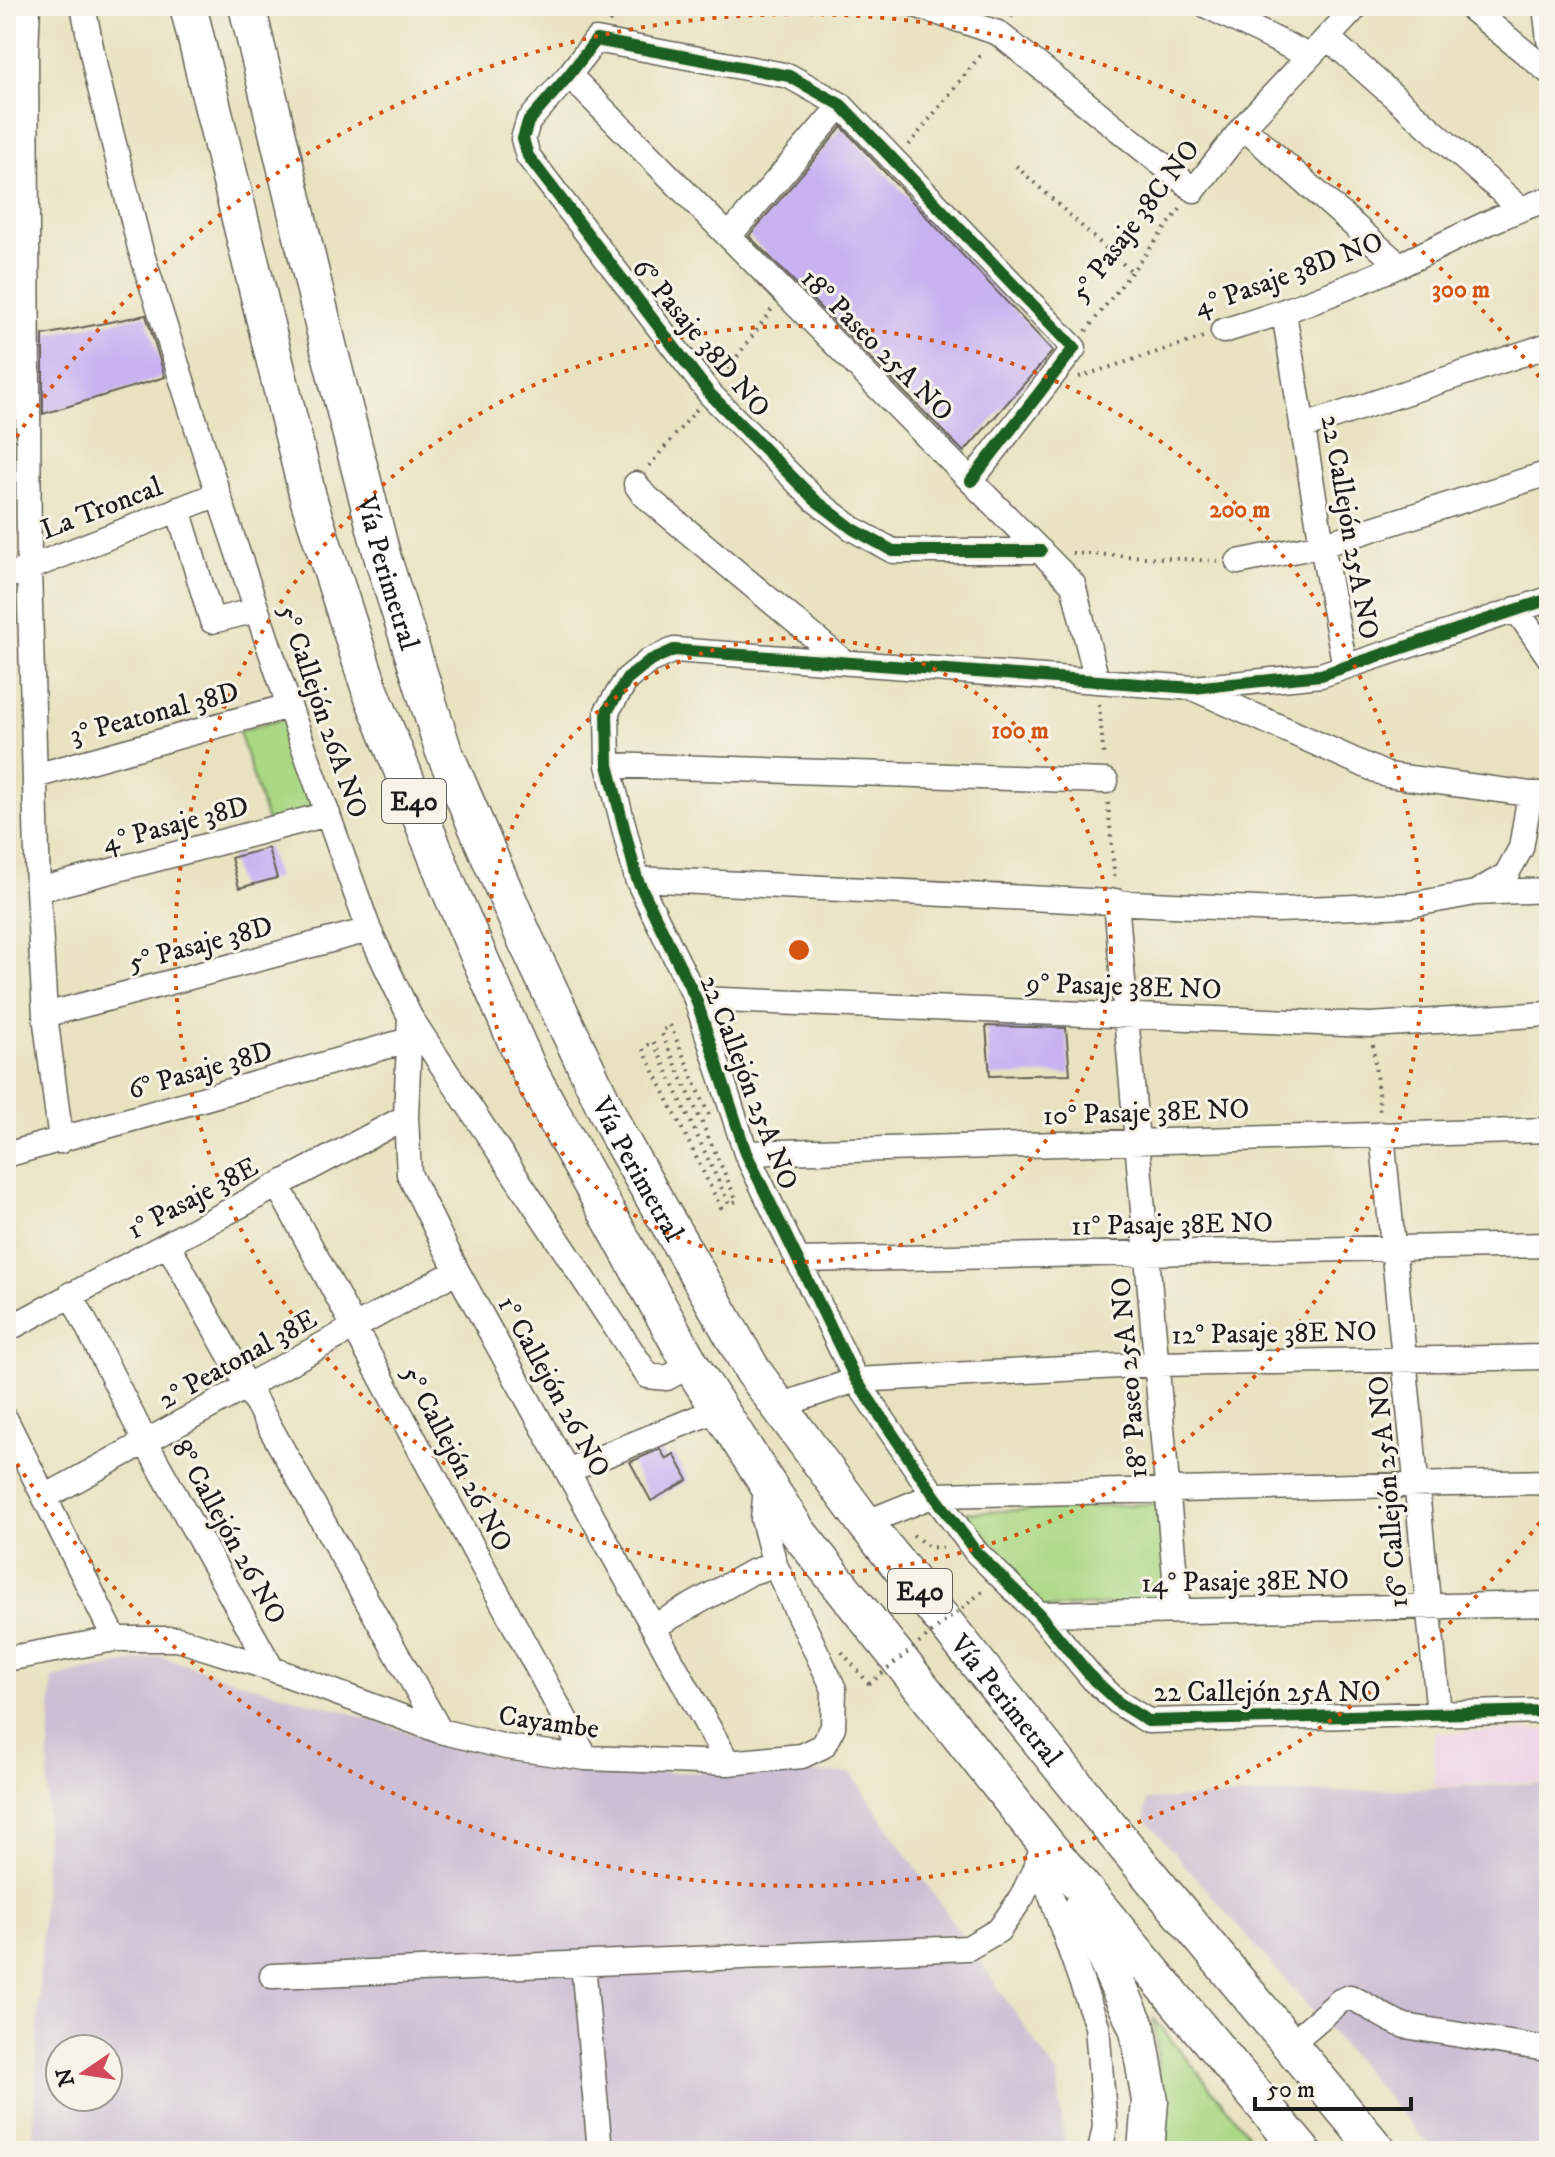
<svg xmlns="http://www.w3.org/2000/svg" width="1555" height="2157" font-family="'IM FELL DW Pica',serif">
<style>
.built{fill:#edd0e8}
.industrial{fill:#ccbed4;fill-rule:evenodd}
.green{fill:#abd884;stroke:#647a50;stroke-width:2}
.building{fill:#c8b2f2}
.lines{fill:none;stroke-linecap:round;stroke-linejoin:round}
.minor-casing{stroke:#636155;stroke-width:27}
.highway-casing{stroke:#636155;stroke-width:39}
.path{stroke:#636155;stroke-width:4;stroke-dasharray:2 6;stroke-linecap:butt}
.minor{stroke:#fff;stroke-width:24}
.highway{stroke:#fff;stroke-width:36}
.path-bridge{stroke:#636155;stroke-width:4;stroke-dasharray:2 6;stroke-linecap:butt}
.cycleway-casing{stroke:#f7f3e8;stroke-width:17}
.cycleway{stroke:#1b5e20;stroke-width:12}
.ring{fill:none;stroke:#d4530e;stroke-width:4;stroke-dasharray:4 8}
.labels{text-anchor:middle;stroke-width:6;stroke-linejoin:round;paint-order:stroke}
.shield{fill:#f7f3e8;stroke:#5e5c59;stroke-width:2}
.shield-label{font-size:26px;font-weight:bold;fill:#1c1c1c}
.street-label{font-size:28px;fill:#1c1c1c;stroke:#f7f3e8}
.centre{fill:#d4530e;stroke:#f7f3e8;stroke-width:4}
.ring-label{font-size:24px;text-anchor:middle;font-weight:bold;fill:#d4530e;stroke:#f7f3e8;stroke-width:6;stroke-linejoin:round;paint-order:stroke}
</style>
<rect width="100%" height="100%" fill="#f7f3e8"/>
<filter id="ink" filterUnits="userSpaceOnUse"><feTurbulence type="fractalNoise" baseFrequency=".0125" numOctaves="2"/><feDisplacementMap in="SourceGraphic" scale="16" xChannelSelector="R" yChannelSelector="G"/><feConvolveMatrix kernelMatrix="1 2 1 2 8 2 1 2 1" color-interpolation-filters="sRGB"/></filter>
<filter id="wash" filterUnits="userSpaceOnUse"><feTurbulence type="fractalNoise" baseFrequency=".006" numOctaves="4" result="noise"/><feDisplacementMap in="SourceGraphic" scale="32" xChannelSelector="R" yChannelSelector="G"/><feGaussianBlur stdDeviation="1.8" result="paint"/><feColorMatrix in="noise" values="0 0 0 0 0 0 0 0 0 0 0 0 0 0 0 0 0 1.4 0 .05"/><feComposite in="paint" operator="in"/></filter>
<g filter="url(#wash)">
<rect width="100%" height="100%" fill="#e8e2c0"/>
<path class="built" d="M1549 1730V1781L1435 1786 1434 1733Z"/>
<path class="industrial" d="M159 1656 253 1686 350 1713 448 1745 519 1762 593 1772 851 1773 1057 2074 1065 2151H33L52 1678ZM60 2049H108V2097H60Z
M1549 1783V2151H1434L1145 1819 1147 1800Z"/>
<path class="green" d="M284 719 314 812 267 822 239 731Z
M1164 1503 1173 1601 1042 1608 962 1520 961 1513Z
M1154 2019 1262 2151H1163L1165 2142Z"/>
<g id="blocks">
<path class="building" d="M842 127 1053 351 964 452 749 236Z
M146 315 165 377 43 414V335Z
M268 848 277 878 239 888 231 858Z
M986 1026 1066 1028 1070 1074 990 1076Z
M660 1449 666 1459 674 1454 688 1480 651 1501 630 1462Z"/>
</g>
</g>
<g filter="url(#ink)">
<use href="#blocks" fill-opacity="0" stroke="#636155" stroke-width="2"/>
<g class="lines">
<g class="minor-casing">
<path id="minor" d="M28 6 26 52 29 568 38 890 45 1015 61 1141
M83 6 96 72 140 248 218 494 289 706 369 930 410 1017 648 1376 667 1378 691 1365
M918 6 998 33 1194 190 1243 127 1357 6
M1207 6 1309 56
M1468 6 1549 72
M1545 6 1549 40
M1328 38 1520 208
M569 75 1073 584 1097 681
M1243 127 1399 265
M729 236 841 105
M1284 313 1322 545 1345 667
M1223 331C1284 313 1344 290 1402 264 1450 242 1498 215 1549 199
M1302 427 1549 345
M971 481 1074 348 841 105 789 76 596 40 569 75 528 122 523 139 528 156 710 394 815 500 853 529 893 551H1041
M636 484 643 494 844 662
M178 509 212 621 257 610
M1238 562 1322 545 1549 473
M6 577 218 494
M1549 599 1321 675 1193 688 674 650 649 661 627 679 607 711 608 765 637 879 696 999 746 1153 856 1380 934 1495 976 1552 1039 1614 1093 1679 1119 1703 1148 1721 1549 1711
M1516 609 1549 657
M1195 689 1387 775 1530 794H1549
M608 765 1106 781
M35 776 289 706
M637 879 1277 910 1410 905 1475 893 1549 890
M38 890 328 814
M1477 892 1506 875 1521 848 1530 794
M1116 901 1178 1611
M696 999 1371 1025 1549 1014
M45 1015 369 930
M410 1017 406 1117 409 1174 457 1271 728 1763
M1382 1134 1439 1714
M746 1153 1549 1130
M6 1155 409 1040
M278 1186 586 1758
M168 1245 440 1731
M797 1260 1549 1245
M71 1294 146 1443 272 1669
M6 1330 406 1117
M779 1406 856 1380 1157 1364 1549 1357
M6 1420 115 1639
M567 1471 719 1409
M45 1497 457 1271
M865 1523 934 1495 1549 1482
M1039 1614 1549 1604
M653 1627 752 1572 775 1565
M6 1659 115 1639H178L272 1669 440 1731 506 1747 586 1758 728 1763 802 1756 823 1746 833 1727 834 1689 775 1565 763 1519 765 1498 769 1487
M1038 1859 1097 2026 1105 2127 1100 2151
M583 1964 600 2151
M272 1976 968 1948 999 1930 1022 1897 1046 1844
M1289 2045 1340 2001 1350 1997C1369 2005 1383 2018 1405 2026L1546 2049"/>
</g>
<g class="highway-casing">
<g id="highway">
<path d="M188 6 309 501 370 690 450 890 529 1071 691 1365 798 1532 1046 1844 1302 2151"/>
<path id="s1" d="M247 6 330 353 383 559 443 749 523 934 619 1137 753 1371 865 1523 1093 1807 1378 2151"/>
<path d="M1082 1907 1138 2030 1150 2101 1146 2151"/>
</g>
</g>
<path class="path" d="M1011 17 1019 6
M609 22 621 6
M909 145 983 52
M1016 166 1132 272
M1086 331 1181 208
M723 376 772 309
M1079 377 1204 337
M649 466 697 409
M1072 553 1219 561
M1099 704 1104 759
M1108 803 1115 882
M1373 1045 1380 1112
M709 1115 670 1025 661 1032 737 1201 729 1204 653 1041 643 1049 722 1210
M913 1535 929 1547 944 1548
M842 1652 869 1684"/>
<use href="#minor" class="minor"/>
<use href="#highway" class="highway"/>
<path class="path-bridge" d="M869 1684 983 1591"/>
<g class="cycleway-casing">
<path id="cycleway" d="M971 481 1074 348 841 105 789 76 596 40 569 75 528 122 523 139 528 156 710 394 815 500 853 529 893 551H1041
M1549 599 1321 675 1193 688 674 650 649 661 627 679 607 711 608 765 637 879 696 999 746 1153 856 1380 934 1495 976 1552 1039 1614 1093 1679 1119 1703 1148 1721 1549 1711"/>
</g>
<use href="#cycleway" class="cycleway"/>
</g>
</g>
<g class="ring">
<circle cx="799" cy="950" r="312"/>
<circle cx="799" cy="950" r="624"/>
<path d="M1547 1513A936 936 0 0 1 10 1453M10 447A936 936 0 0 1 1547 387"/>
</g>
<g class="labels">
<g class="shield">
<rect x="382" y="779" width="64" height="44" rx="6"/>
<rect x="888" y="1569" width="64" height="44" rx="6"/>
</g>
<g class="shield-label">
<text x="414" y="810">E40</text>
<text x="920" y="1600">E40</text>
</g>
<g class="street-label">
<text transform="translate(1134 220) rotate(-53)" y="10">5° Pasaje 38C NO</text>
<text transform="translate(1288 273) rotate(-20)" y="10">4° Pasaje 38D NO</text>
<text transform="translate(702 337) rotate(50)" y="10">6° Pasaje 38D NO</text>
<text transform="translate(878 344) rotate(45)" y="10">18° Paseo 25A NO</text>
<text transform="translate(101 507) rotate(-21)" y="10">La Troncal</text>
<text transform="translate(1351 527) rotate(80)" y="10">22 Callejón 25A NO</text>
<text dy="10" stroke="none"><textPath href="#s1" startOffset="584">Vía Perimetral</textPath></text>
<text transform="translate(324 711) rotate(71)" y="10">5° Callejón 26A NO</text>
<text transform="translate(154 712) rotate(-15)" y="10">3° Peatonal 38D</text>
<text transform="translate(175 823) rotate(-15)" y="10">4° Pasaje 38D</text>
<text transform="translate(200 943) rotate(-15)" y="10">5° Pasaje 38D</text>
<text transform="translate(1124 985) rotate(2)" y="10">9° Pasaje 38E NO</text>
<text transform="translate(200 1069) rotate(-16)" y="10">6° Pasaje 38D</text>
<text transform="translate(750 1082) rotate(69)" y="10">22 Callejón 25A NO</text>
<text transform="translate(1146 1111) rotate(-2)" y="10">10° Pasaje 38E NO</text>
<text dy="10" stroke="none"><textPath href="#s1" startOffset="1232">Vía Perimetral</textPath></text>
<text transform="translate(192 1197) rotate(-28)" y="10">1° Pasaje 38E</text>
<text transform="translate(1172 1223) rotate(-1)" y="10">11° Pasaje 38E NO</text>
<text transform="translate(1274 1332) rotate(-1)" y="10">12° Pasaje 38E NO</text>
<text transform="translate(237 1358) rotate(-29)" y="10">2° Peatonal 38E</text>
<text transform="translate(1128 1378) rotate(-95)" y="10">18° Paseo 25A NO</text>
<text transform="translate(555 1386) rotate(61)" y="10">1° Callejón 26 NO</text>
<text transform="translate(458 1458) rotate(62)" y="10">5° Callejón 26 NO</text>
<text transform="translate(1387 1492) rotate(-95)" y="10">16° Callejón 25A NO</text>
<text transform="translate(230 1531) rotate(61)" y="10">8° Callejón 26 NO</text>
<text transform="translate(1245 1580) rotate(-1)" y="10">14° Pasaje 38E NO</text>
<text x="1267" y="1701">22 Callejón 25A NO</text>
<text dy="10" stroke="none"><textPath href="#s1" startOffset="1880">Vía Perimetral</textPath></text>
<text transform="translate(549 1721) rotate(8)" y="10">Cayambe</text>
</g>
</g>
<circle cx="799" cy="950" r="12" class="centre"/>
<g class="ring-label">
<text x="1461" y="297">300 m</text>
<text x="1240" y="517">200 m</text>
<text x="1020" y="738">100 m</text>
</g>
<rect width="1555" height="2157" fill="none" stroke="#f7f3e8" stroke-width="32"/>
<g transform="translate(84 2073) rotate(257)"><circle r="38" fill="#f7f3e8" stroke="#9f9d96" stroke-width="2"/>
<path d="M0-6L14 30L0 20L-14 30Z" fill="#d1495b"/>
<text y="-12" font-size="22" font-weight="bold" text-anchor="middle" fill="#1c1c1c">N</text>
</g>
<path d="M1255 2097v12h156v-12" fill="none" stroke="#1c1c1c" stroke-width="4"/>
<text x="1267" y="2097" font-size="24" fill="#1c1c1c" stroke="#f7f3e8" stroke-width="6" paint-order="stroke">50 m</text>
</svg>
